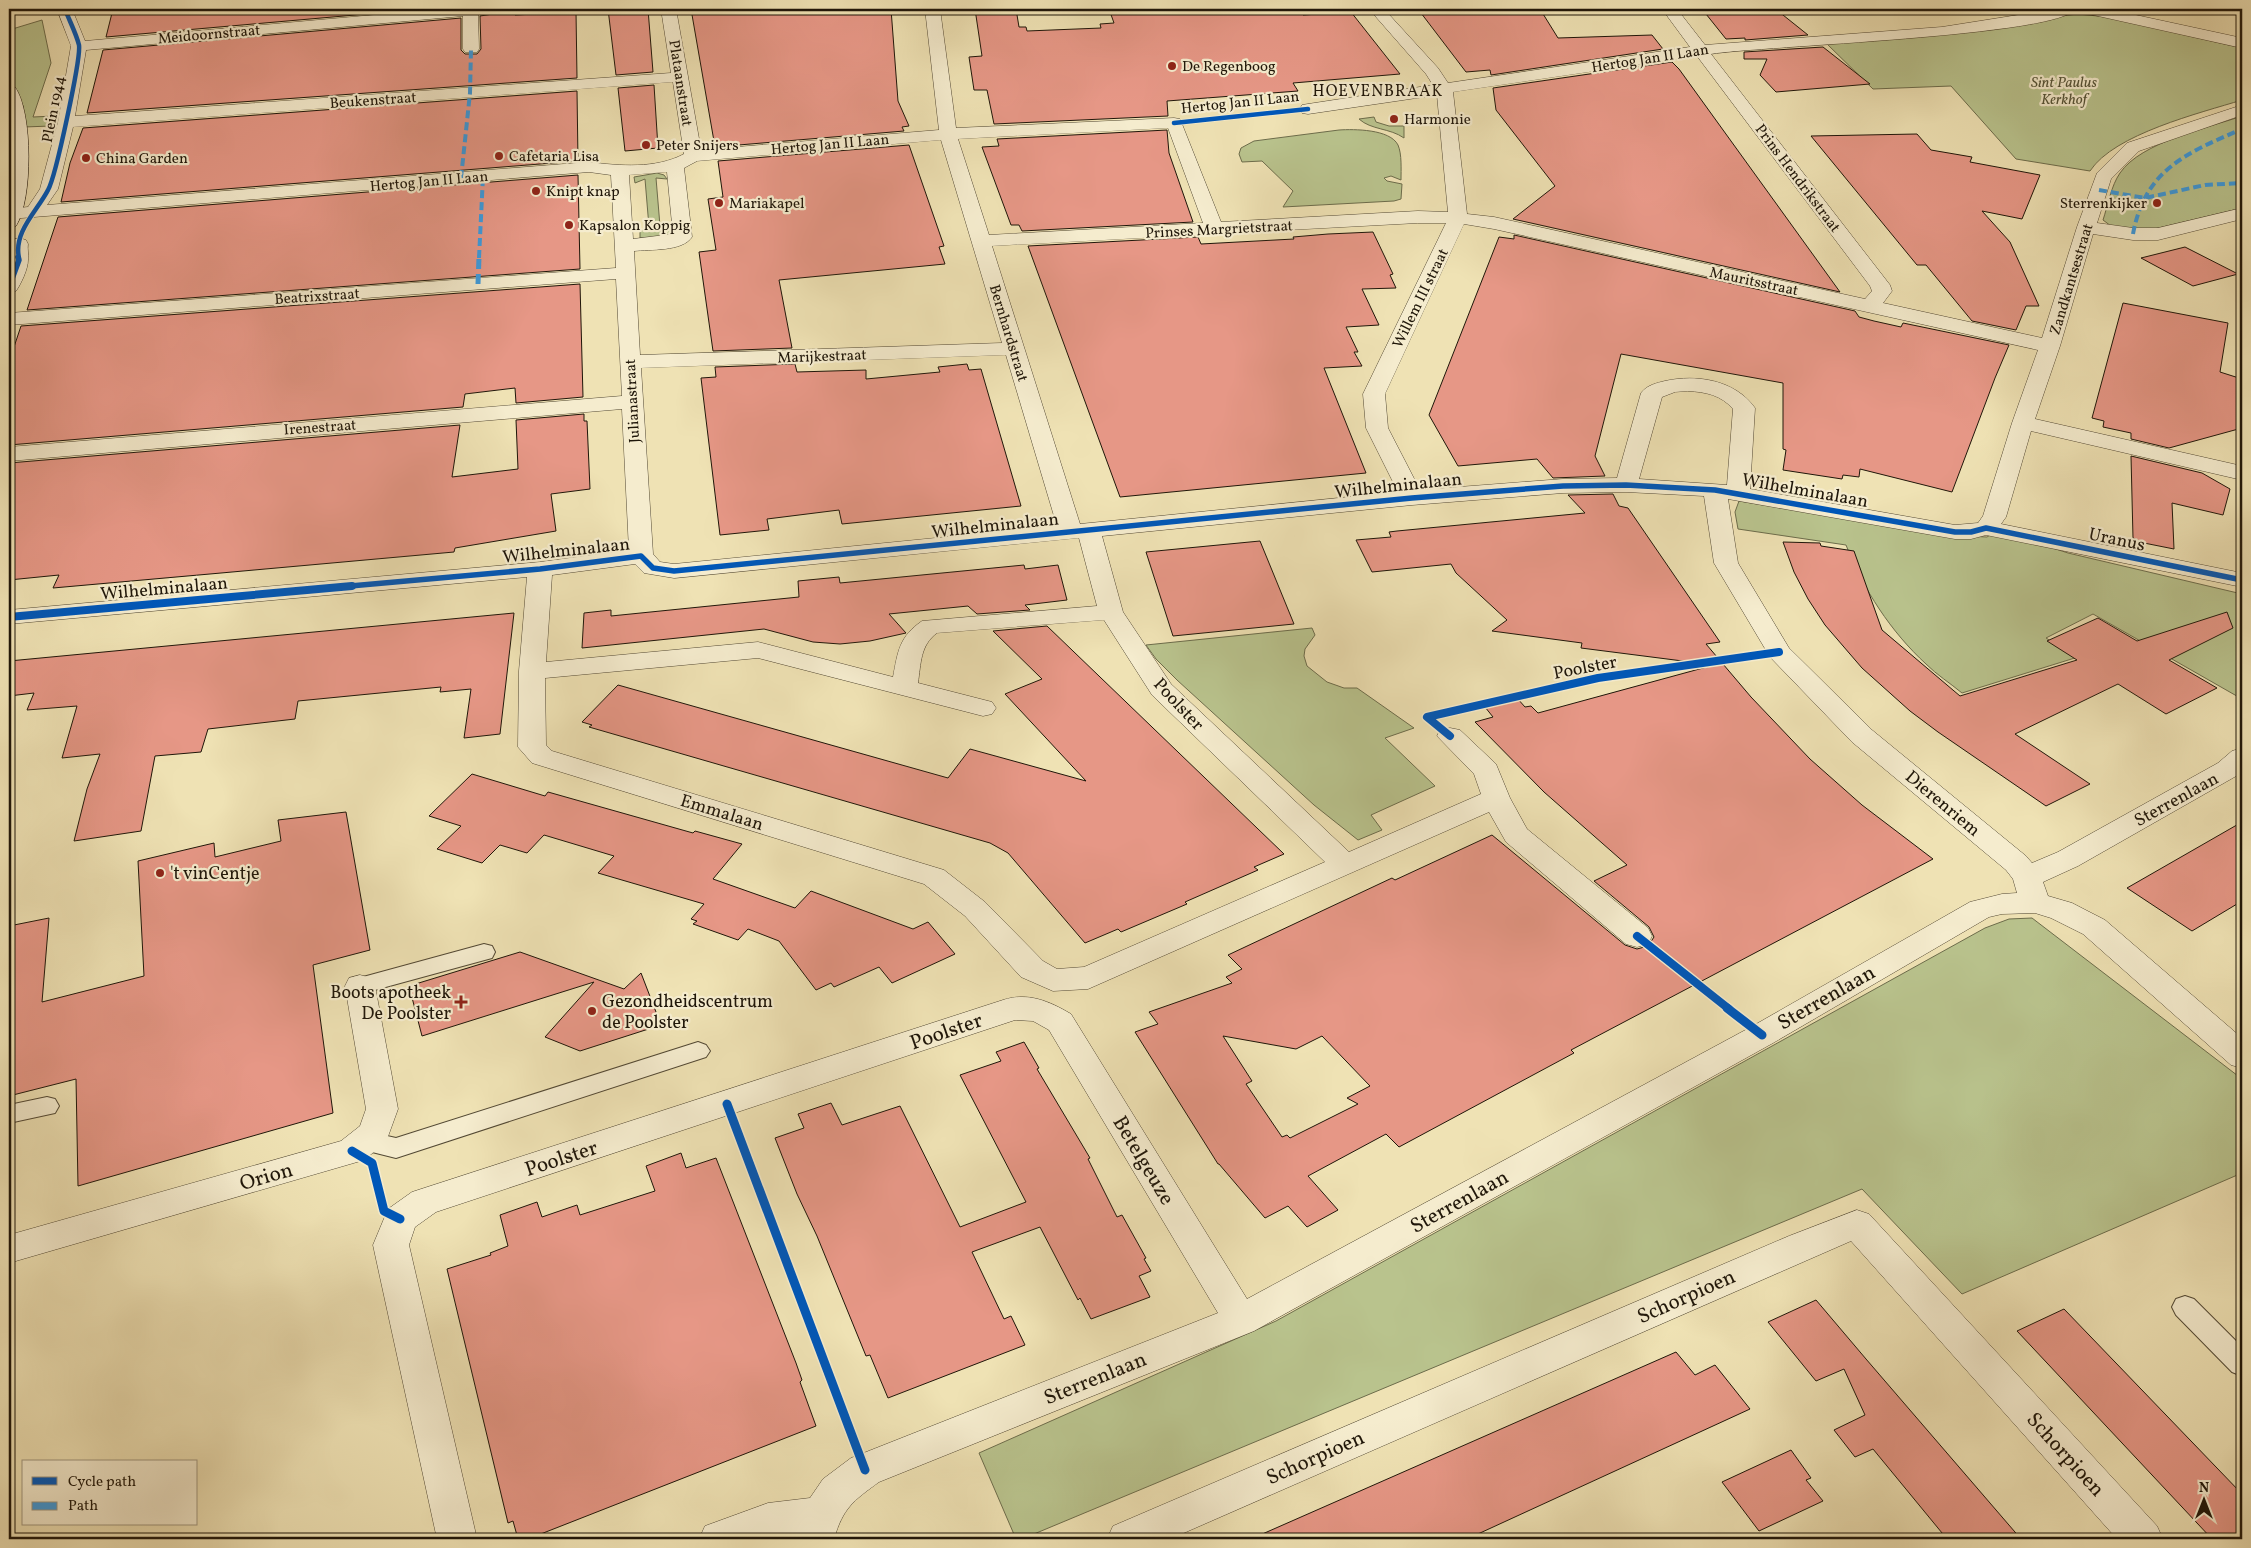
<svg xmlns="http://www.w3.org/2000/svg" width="2251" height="1548" font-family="Vollkorn,serif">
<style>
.green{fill:#b9c38d;stroke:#6c6c4b}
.building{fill:#e69786;stroke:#1f1609;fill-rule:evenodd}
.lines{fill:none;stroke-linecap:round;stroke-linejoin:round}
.service-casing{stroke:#534934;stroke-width:2}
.minor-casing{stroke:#534934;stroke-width:1}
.tertiary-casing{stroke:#534934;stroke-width:1}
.secondary-casing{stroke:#1f1609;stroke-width:1}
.service{fill:#f5ecce;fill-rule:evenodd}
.minor{fill:#f5ecce;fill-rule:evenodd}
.tertiary{fill:#f5ecce;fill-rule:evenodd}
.secondary{fill:#f5ecce;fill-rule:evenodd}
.quiet-far1{stroke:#3c9add;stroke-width:4;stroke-dasharray:8 4;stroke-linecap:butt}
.quiet{stroke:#3c9add;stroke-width:5;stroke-dasharray:10 5;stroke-linecap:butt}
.cycleway-far3-casing{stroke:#f5ecce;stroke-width:6}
.cycleway-far2-casing{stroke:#f5ecce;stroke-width:8}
.cycleway-far1-casing{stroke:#f5ecce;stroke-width:11}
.cycleway-casing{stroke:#f5ecce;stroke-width:12}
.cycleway-far3{stroke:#0057b8;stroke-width:4.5}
.cycleway-far2{stroke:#0057b8;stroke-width:5.5}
.cycleway-far1{stroke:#0057b8;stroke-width:8}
.cycleway{stroke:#0057b8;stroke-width:9}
.poi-dot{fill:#8f2418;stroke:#f5ecce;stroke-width:2}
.labels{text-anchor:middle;stroke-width:4.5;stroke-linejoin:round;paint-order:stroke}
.far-street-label{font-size:15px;fill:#1f1609;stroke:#f5ecce}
.far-poi-label{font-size:15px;fill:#1f1609;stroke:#f5ecce;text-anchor:start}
.far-park-label{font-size:15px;font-style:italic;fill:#555337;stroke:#f5ecce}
.far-neighbourhood-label{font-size:16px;letter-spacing:1px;fill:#1f1609;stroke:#f5ecce}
.street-label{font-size:18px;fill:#1f1609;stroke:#f5ecce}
.poi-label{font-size:18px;fill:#1f1609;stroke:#f5ecce;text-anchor:start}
.near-street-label{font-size:21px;fill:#1f1609;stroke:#f5ecce}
</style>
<rect width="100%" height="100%" fill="#efe2b4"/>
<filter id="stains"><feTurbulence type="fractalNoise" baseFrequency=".004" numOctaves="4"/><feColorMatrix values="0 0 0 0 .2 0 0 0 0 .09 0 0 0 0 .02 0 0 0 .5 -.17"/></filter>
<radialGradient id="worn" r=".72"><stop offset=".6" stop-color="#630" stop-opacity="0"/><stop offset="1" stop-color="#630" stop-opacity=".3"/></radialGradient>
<path class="green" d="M2078 14 2107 17 2242 48V100C2200 113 2114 134 2090 171L2016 159 1951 86 1873 89 1826 43Z
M42 20 51 63 33 117 54 116 51 126 24 127 23 106 9 74V30Z
M2242 116V208L2150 230 2111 226 2103 220C2108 205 2111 186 2120 173 2141 142 2208 128 2242 116Z
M1374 117 1376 122 1389 126H1404V138C1390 128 1371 130 1359 119Z
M1339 130C1354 129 1390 129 1398 145 1402 154 1401 170 1401 180L1391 176 1384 178 1387 181 1402 184 1401 199 1394 201 1283 207 1293 191 1262 161 1242 162 1239 154 1241 148 1254 141Z
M657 173 664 175 667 179 656 178 660 226 672 228 673 233 670 236 640 238V231L649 227 645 179 635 183 634 177Z
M1739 501 1946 535 1987 537 1992 534 2022 538 2068 553 2242 594V699L2093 614 2046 638 2078 657 1962 693C1950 683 1937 675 1926 664 1891 632 1863 589 1846 545L1738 529 1735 512Z
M1312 628 1315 635 1305 649 1304 656 1307 666 1327 682 1344 688H1357L1414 728 1385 738 1435 786 1371 815 1382 830 1358 840 1314 805 1177 680 1156 659 1146 645Z
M2032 918 2242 1079V1173L1962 1294 1862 1189 1022 1539H1016L979 1453 1276 1321 1985 928 2009 919Z"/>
<path class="building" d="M113 9H423L106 37Z
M498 9H514L515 15 576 12 577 78 87 113 103 50 461 18V50L465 54H477L481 49 480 16 493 14Z
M608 9H648L653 72 616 75Z
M691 9H891L898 101 909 126 902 127 904 131 715 147Z
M975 9H1016L1019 27H1026L1027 31 1101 28 1100 24 1114 23 1109 9H1299L1303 15 1351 12 1400 74 1293 83 1298 91 1167 101 1168 116 994 124 987 90H974L969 57 982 56Z
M1502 9H1540L1558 38 1652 35 1663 49 1491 75 1490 70 1466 72 1421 13Z
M1702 9 1778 11 1808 35 1745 40V38L1726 39Z
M1823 47 1870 84 1776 92 1760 75 1767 59H1744V52Z
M1672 62 1679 69 1840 292 1513 219 1555 186 1496 110 1493 88Z
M654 85 658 148 625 151 618 88Z
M577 91 578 161 61 202 70 163 83 128Z
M1167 130 1169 153 1193 222 1022 231 1019 225H1011L982 147 999 146 997 139Z
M1917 134 1931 150 1972 157 1970 162 2040 175 2022 219 1982 211 2010 242 2039 306H2026L2016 330 1972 321 1926 265H1917L1811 136Z
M909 145 944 246 939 247 945 264 779 280 792 348 713 351 699 252 716 250 708 199 723 197 718 161Z
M578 175 580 269 27 310 58 217Z
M1373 232 1393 274 1390 275 1396 288 1362 289 1379 325 1346 327 1358 352H1354L1362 366 1324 368 1366 473 1120 497 1028 246 1198 237 1201 244 1294 239 1293 237 1328 234Z
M1514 235 1855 311 1859 317 1874 321 1901 327 1903 323 2009 345 1995 378 1952 492 1860 469 1859 477 1843 475 1842 479 1783 470 1786 450 1783 449V383L1621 354 1595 456 1605 476 1553 478 1537 459 1458 466 1429 415 1499 237 1514 239Z
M2185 247 2238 274 2193 286 2141 258Z
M580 284 583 397 516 403 515 388 465 394 463 407 9 445V362L21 326Z
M2123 303 2228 323 2220 372 2242 379V428L2169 448 2131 439V433L2103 427 2104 421 2092 418Z
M795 364 797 372 866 370V379L940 372 938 367 967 364 969 370 981 369 1021 506 842 524 839 510 767 519 769 530 720 535 701 378 716 377 715 367Z
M584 414V421H587L590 489 551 494 556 531 455 548 454 552 221 573 53 588 59 575 9 580V463L460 425 452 477 518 469 516 420Z
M2131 456 2202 473 2230 489 2223 515 2172 503 2174 549 2144 543 2133 538Z
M1613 494 1619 506 1628 508 1720 642 1706 644 1751 697 1810 759 1862 805 1933 859 1571 1050 1574 1053 1399 1147 1386 1134 1308 1176 1338 1210 1307 1227 1288 1206 1265 1218 1219 1164H1218L1135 1032 1158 1024 1149 1012 1232 983 1226 977 1242 969 1228 955 1392 878 1395 880 1492 835 1625 945 1637 949 1648 946 1654 937 1649 927 1594 881 1627 865 1544 792 1475 722 1493 717 1485 707 1517 698 1525 707 1531 706 1538 713 1714 665 1581 648 1582 643 1492 631 1507 620 1456 573 1451 564 1372 572 1356 540 1391 537 1389 532 1397 531 1585 513 1568 495ZM1223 1036 1296 1049 1322 1036 1370 1086 1347 1098 1358 1104 1290 1138 1287 1135 1282 1137 1246 1084 1252 1081Z
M1260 541 1294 624 1173 636 1146 552Z
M1783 542 1820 543 1821 546 1854 551 1882 630 1960 696 2077 660 2047 641 2098 618 2137 641 2227 612 2233 628 2169 660 2217 688 2166 714 2118 684 2015 734 2090 784 2046 806 1938 732 1910 711 1862 668 1825 625 1808 599 1794 572Z
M1024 565 1025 569 1058 565 1067 600 1025 605 1030 610 977 614 968 606 889 614 906 633 870 641 840 644 813 642 764 629 582 648 584 613 611 610V616L799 597 798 581 839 577 840 583Z
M514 613 500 734 464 738 471 689 440 692 441 687 298 701 295 719 208 729 201 752 155 756 141 831 74 841 87 789 100 754 62 758 77 706 27 710 34 693 9 696V661Z
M1047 626 1284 854 1254 867 1258 870 1185 902 1187 904 1121 932 1118 929 1085 943 1008 853 990 843 589 727 592 725 582 722 618 685 948 778 970 749 1086 781 1005 694 1042 679 993 631Z
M472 774 545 796 548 792 693 833 695 831 742 844 713 879 795 908 811 891 913 929 928 922 955 954 892 983 879 967 834 987 831 983 816 990 779 941 748 929 738 940 693 924 697 921 691 919 704 904 598 873 614 856 544 835 527 853 500 845 482 863 437 849 461 826 429 816Z
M346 812 370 950 313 965 333 1113 78 1186 76 1079 9 1096V926L49 918 42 1002 144 976 138 861 214 843 215 857 281 841 278 820Z
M2242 822V901L2192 931 2127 888Z
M520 952 624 989 641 973 661 1025 580 1051 545 1037 594 982 422 1036 409 986Z
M1024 1042 1039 1068 1037 1069 1090 1158 1088 1159 1117 1217 1122 1215 1146 1258 1144 1259 1151 1271 1139 1276 1150 1297 1091 1319 1080 1298 1078 1300 1040 1227 972 1252 1004 1319 1011 1316 1025 1345 888 1398 870 1355 866 1356 817 1236 797 1194 775 1138 804 1128 798 1114 831 1103 842 1125 900 1106 960 1227 1026 1202 960 1075 1001 1061 996 1052Z
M681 1153 686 1168 716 1158 796 1363 802 1380 800 1382 816 1426 528 1539H518L513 1521 508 1523 447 1269 491 1255 490 1253 508 1246 500 1215 537 1202 542 1217 577 1205 580 1215 655 1191 646 1166Z
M1816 1300 1866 1359 2021 1539H1947L1873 1449 1855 1457 1834 1430 1865 1415 1844 1369 1816 1381 1768 1322Z
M2064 1309 2242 1494V1539H2212L2017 1331Z
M1676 1352 1695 1375 1715 1365 1750 1409 1467 1539H1251Z
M1791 1450 1811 1478 1806 1480 1823 1501 1759 1531 1722 1482Z"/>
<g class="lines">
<g class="service-casing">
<path id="service" d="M484 944 492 946 495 952 492 958 360 994 352 992 349 986 352 980Z
M698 1042 706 1045 710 1051 706 1057 396 1158 356 1148 353 1141 356 1134 365 1131 396 1138Z
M47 1097 55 1099 59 1106 55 1113 9 1123V1105Z
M2185 1296 2194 1299 2242 1347V1376L2232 1372 2176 1315 2172 1307 2176 1299Z"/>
</g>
<g class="minor-casing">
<path id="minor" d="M57 9H72L85 41 441 9H496L493 12 478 14 479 49 477 52H465L463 49V16L86 50 75 116 671 73 661 9H676L701 150 939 130 925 9H940L956 128 1174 118 1180 119 1221 222 1418 211 1448 212 1437 95 1308 114 1302 113 1300 109 1302 105 1308 104 1433 85 1426 74 1369 9H1384L1438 68 1448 83 1690 47 1662 9H1677L1705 45 1942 27 2056 9H2075C2059 36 1760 46 1711 54L1890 285 1892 291 1883 303 2042 338 2077 227 2097 173 2127 143 2242 105V115L2139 151 2111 179 2097 223 2133 228H2158L2242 208V219L2158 240H2133L2093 234 2060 346 2035 419 2242 466V480L2031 431 2006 517 2001 524 2242 573V587L1986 535 1971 539H1955L1728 499 1738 563 1789 648 1872 730 2026 856 2032 863 2058 852 2218 763 2232 751 2242 748V771L2238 775 2078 866 2043 882 2048 896 2072 903 2105 920 2242 1038V1068L2231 1065 2083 934 2051 918 2035 913 2002 914 1989 917 1773 1043 1254 1331 879 1482C853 1501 843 1508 834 1539H794L795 1536 769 1539H699L705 1526 768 1503 810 1498 823 1479 851 1458 1218 1313 1049 1030 1033 1021 1015 1020 436 1212 415 1227 409 1245 477 1539H437L373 1245 388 1209 412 1192 1003 1000C1028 992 1049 1001 1071 1014L1247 1299 1751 1027 1970 902 2002 894 2017 893 2013 879 2006 870 1852 742 1770 657 1714 563 1704 496 1626 492 1563 493 1412 505 1102 536 1123 612 1171 684 1349 852 1481 794 1474 774 1437 736 1440 730 1450 728 1460 730 1496 764 1510 798 1527 829 1648 928 1652 936 1648 944 1637 947 1626 944 1506 842 1489 812 1088 989 1053 991 1021 977 965 916 924 884 532 763 518 747 519 671 527 577 9 624V610L540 562 629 550 622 409 9 461V447L622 396 616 279 9 325V313L616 268 611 175 589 172 9 219V209L28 207 40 189 58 122 71 46ZM1697 56 1870 286 1872 291 1865 299 1494 217 1467 214 1453 92ZM673 82 684 154C656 169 620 166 589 162L47 205 58 189 73 127ZM1168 128 1203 223 989 235 958 139ZM941 140 1002 343 640 355 634 251C650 249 682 252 692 237L684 168 697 161ZM667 172 673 234 633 239 629 175ZM1418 223H1446L1363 394 1366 428 1398 492 1080 524 992 246ZM1464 224 1494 229 2038 350 2012 423 1983 516 1978 523 1955 525 1750 489 1755 408C1735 380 1697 374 1665 381 1657 383 1647 385 1641 393L1617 478 1563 479 1420 490 1388 428 1385 394ZM1006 355 1057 526 674 564 660 562 653 554 641 368ZM1688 391C1706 392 1721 395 1733 409L1727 485 1639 479 1662 397 1675 392ZM1079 538 1097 606 922 621C899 637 898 651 893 677L758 642 546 662 552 575 635 564 644 573 674 578ZM1104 620 1152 695 1325 862 1084 967 1057 969 1043 961 985 902 944 870 552 751 546 745 545 678 758 658 983 716 992 714 996 708 992 702 918 683C921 664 920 645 937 633Z
M2081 9H2108L2242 38V48L2089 14 2084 12Z
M19 238 26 240 28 244C27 250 29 254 28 260 28 269 21 284 16 291L9 293V247L12 240Z
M360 975 371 978 375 986 398 1109 386 1142 364 1160 9 1263V1235L341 1141 360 1126 366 1109 345 986 349 978Z
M1857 1210 1869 1214 2157 1526 2163 1539H2117L1851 1241 1170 1539H1107L1113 1526 1789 1236Z"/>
</g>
<g class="tertiary-casing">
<path id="tertiary" d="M9 9H23L20 12 9 15Z"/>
</g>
<g class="secondary-casing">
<path id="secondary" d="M9 85 15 87C33 112 33 200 16 226L9 228 11 156Z"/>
</g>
<use href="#service" class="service"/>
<use href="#minor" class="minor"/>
<use href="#tertiary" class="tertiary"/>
<use href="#secondary" class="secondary"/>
<path class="quiet-far1" d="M461 178 470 93 471 49
M2099 190 2145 198 2205 185 2242 183
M2133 234C2145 169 2187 153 2242 129
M479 258 483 176"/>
<path class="quiet" d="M478 284 479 257"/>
<g class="cycleway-far3-casing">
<path id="cycleway-far3" d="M1174 123 1308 109
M19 258C13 232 38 210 48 190 56 176 81 58 79 45 76 33 69 20 65 9"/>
</g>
<g class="cycleway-far2-casing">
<path id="cycleway-far2" d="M9 287 19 260 18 257
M339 587 540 569 641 556 653 568 674 571 1412 498 1563 486 1626 485 1715 490 1955 532H1971L1986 528 2242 580"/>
</g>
<g class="cycleway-far1-casing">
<path id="cycleway-far1" d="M9 617 352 586
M1450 736 1427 717 1598 678 1779 652
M1637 936 1729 1009"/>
</g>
<g class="cycleway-casing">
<path id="cycleway" d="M1727 1008 1762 1035
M727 1104 865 1470
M352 1151 372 1163 384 1211 400 1219"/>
</g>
<use href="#cycleway-far3" class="cycleway-far3"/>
<use href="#cycleway-far2" class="cycleway-far2"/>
<use href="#cycleway-far1" class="cycleway-far1"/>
<use href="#cycleway" class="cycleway"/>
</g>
<g class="poi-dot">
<circle cx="1172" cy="66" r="5"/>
<circle cx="1394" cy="119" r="5"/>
<circle cx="646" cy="145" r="5"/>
<circle cx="499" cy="156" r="5"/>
<circle cx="86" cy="158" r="5"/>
<circle cx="536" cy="191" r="5"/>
<circle cx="719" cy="203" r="5"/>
<circle cx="2157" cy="203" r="5"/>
<circle cx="569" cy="225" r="5"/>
<circle cx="160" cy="873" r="5"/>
<path d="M458.5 994.5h5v5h5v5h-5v5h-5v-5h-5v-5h5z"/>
<circle cx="592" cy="1011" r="5"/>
</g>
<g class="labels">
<g class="far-street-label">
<text transform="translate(209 34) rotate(-5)" y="5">Meidoornstraat</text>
<text transform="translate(1650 58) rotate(-9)" y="5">Hertog Jan II Laan</text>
<text transform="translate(681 83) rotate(81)" y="5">Plataanstraat</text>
<text transform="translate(373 100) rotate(-4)" y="5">Beukenstraat</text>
<text transform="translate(1240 102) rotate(-6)" y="5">Hertog Jan II Laan</text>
<text transform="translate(53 109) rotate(-79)" y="5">Plein 1944</text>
<text transform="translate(830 144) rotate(-5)" y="5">Hertog Jan II Laan</text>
<text transform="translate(1798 178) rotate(53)" y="5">Prins Hendrikstraat</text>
<text transform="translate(429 181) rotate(-5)" y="5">Hertog Jan II Laan</text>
<text transform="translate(1219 229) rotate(-3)" y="5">Prinses Margrietstraat</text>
<text transform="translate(2071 279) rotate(-73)" y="5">Zandkantsestraat</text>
<text transform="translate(1754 281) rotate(12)" y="5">Mauritsstraat</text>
<text transform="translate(317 296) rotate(-4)" y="5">Beatrixstraat</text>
<text transform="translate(1420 298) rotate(-64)" y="5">Willem III straat</text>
<text transform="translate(1009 333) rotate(73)" y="5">Bernhardstraat</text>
<text transform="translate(822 356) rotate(-2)" y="5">Marijkestraat</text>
<text transform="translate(632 401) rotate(-93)" y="5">Julianastraat</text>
<text transform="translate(320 427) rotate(-4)" y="5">Irenestraat</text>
</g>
<g class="far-poi-label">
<text x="1182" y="71">De Regenboog</text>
<text x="1404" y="124">Harmonie</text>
<text x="656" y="150">Peter Snijers</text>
<text x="509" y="161">Cafetaria Lisa</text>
<text x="96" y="163">China Garden</text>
<text x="546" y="196">Knipt knap</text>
<text x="729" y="208">Mariakapel</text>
<text x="2147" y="208" text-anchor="end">Sterrenkijker</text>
<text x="579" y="230">Kapsalon Koppig</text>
</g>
<g class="far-park-label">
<text x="2064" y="87">Sint Paulus<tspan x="2064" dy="17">Kerkhof</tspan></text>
</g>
<g class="far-neighbourhood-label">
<text x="1378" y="96">HOEVENBRAAK</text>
</g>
<g class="street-label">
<text transform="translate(1398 485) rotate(-6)" y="6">Wilhelminalaan</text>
<text transform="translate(1805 490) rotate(10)" y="6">Wilhelminalaan</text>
<text transform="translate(995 525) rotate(-6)" y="6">Wilhelminalaan</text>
<text transform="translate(2117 539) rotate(12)" y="6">Uranus</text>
<text transform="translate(566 550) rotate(-6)" y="6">Wilhelminalaan</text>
<text transform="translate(164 588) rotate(-5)" y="6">Wilhelminalaan</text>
<text transform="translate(1585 667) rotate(-11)" y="6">Poolster</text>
<text transform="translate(1179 704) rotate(47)" y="6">Poolster</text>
<text transform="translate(2176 799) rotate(-29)" y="6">Sterrenlaan</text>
<text transform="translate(1943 803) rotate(40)" y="6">Dierenriem</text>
<text transform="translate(722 812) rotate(17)" y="6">Emmalaan</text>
</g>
<g class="poi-label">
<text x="170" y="879">'t vinCentje</text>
<text x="451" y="998" text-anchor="end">Boots apotheek<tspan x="451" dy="21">De Poolster</tspan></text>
<text x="602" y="1007">Gezondheidscentrum<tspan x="602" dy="21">de Poolster</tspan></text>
</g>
<g class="near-street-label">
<text transform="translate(1826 997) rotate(-30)" y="7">Sterrenlaan</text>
<text transform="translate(946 1031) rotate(-19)" y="7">Poolster</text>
<text transform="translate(561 1158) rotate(-18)" y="7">Poolster</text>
<text transform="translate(1144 1160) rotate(59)" y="7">Betelgeuze</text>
<text transform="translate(266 1176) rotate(-16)" y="7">Orion</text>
<text transform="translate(1459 1201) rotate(-29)" y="7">Sterrenlaan</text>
<text transform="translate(1686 1296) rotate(-24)" y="7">Schorpioen</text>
<text transform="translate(1095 1378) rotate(-22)" y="7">Sterrenlaan</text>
<text transform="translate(2066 1454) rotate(48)" y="7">Schorpioen</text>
<text transform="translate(1315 1457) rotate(-24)" y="7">Schorpioen</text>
</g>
</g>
<rect width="2251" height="1548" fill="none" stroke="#efe2b4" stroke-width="30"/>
<rect x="10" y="10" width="2231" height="1528" fill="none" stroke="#1f1609" stroke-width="2.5"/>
<rect x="15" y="15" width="2221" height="1518" fill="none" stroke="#1f1609"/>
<rect x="22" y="1460" width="175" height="65" fill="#f5ecce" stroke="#9f967f"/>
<rect x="32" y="1477" width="25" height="8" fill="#0057b8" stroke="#9f967f"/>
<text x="68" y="1486" font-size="15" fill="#1f1609">Cycle path</text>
<rect x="32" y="1502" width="25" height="8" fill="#3c9add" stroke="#9f967f"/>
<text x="68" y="1510" font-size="15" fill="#1f1609">Path</text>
<g transform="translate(2204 1500)" stroke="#f5ecce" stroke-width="4" paint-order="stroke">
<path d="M0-4L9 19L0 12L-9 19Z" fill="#1f1609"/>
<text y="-8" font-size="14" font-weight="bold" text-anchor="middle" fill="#1f1609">N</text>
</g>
<rect width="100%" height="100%" filter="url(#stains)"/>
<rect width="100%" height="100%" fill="url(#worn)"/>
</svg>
